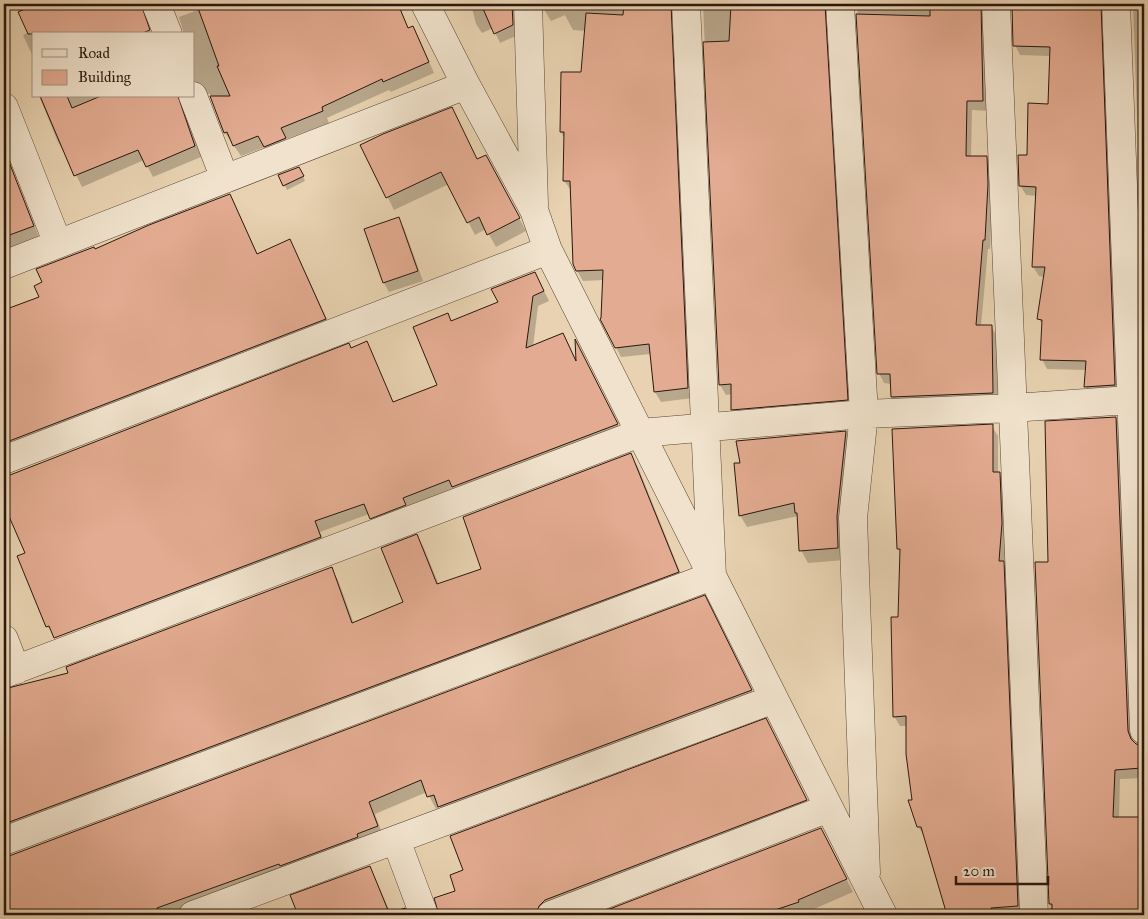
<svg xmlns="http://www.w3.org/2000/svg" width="1148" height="919" font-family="'IM FELL Great Primer',serif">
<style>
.shadow{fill:#0003}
.building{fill:#e3ab91;stroke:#2a170e}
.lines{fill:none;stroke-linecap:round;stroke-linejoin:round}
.minor-casing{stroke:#5a4637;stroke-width:29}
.minor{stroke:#f0e2cc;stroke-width:28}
</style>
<rect width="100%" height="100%" fill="#e8d2b1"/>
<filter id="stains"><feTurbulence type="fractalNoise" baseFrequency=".004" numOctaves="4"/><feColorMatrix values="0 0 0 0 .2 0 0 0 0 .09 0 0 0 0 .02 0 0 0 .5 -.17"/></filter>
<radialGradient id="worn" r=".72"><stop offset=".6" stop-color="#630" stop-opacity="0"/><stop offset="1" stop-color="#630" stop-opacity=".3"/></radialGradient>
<path class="shadow" d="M15 4H129L62 34H34V59L23 35 29 32Z
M214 4H398L409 29 412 27 419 38 434 73 391 92 389 90 327 118 329 123 286 139 291 150 271 157 265 147 241 156 225 133 211 95 202 91 194 92V34H184L179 17Z
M471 4H522L518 35 500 43 493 28 482 33 476 24Z
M544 4H680L693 398 661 402 655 392 651 354 621 357 616 347 604 280 583 281 577 271 571 190 564 181 565 140 561 132 562 73H582L586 31 573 30 565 15 551 21 545 11Z
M703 4H834L852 409 738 419 732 409V394L726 395 720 385Z
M857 4H990L988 111 972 110 971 157H986L992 167 993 195 990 249H988L981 326H991L997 336 998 403 898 407 892 397 891 384 884 383 879 373Z
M1013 4H1110L1120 395 1091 397 1086 387V370L1047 369 1042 359 1043 326 1039 319 1045 277 1039 276 1033 267 1037 196 1026 195 1020 185 1029 157 1049 105 1051 56 1020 55 1015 45Z
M1133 4H1144V232L1141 227Z
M148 28 151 34H134Z
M39 96H188L183 106 184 113 201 157 153 177 144 160 82 187 64 150 63 151 57 140Z
M362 146 477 160 493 169 526 231 496 247 486 229 475 235 449 184 394 210Z
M4 151 39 237 4 250Z
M302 173 305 181 287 190 280 176Z
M230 195 258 255 295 250 331 328 4 454V312L40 297 95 251Z
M398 218 404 228 423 281 389 292 384 283Z
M535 273 549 301 538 306 533 347 563 335 578 364 581 351 623 435 377 528 369 514 320 532 326 548 104 632 95 614 50 630 44 620 26 553 9 513 7 514 4 508V476L394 403 439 386 447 314 452 322 499 303Z
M1116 418 1121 428 1133 742 1136 745 1144 747V778L1120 779 1119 818H1144V915H1051L1036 563H1049Z
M992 426 998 436V473L1005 483 1007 533 1004 565 1009 573 1023 915H951L946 908 924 836 918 826 913 801 908 726H900L894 716 901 553 898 549Z
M846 432 853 444 845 560 808 563 801 550 798 516 747 527 740 515Z
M630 455 638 467 685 584 4 840V692L24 685 70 674 331 568 338 580 354 624 405 602 417 536 424 548 439 585 483 570Z
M711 609 758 703 447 819 440 807 436 809 427 792 375 814 384 839 178 915H4V857H10Z
M773 732 813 812 549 915H440L436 899 457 891Z
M821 829 853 892 805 913V915H597Z
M369 867 376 880 391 914 404 910 407 915H299L292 896Z"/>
<path class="building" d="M36 4H141L150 30 140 34H28L18 12Z
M211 4H398L408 28 413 26 429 62 383 82 382 79 322 107 323 111 281 128 286 138 264 147 258 136 233 146 227 132 224 133 210 96H230L217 66H219L198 8Z
M481 4H512L513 25 494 34Z
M624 4H671L688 388 654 392 649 344 615 348 600 319 601 318 603 270 576 271 573 264 570 181H563L564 132H560L561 72H581L586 13 623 15Z
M731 4 776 6V4H825L848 400 731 410V384L719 385 703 42 729 41Z
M930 4H981L983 101H967L966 156H987L988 184 985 240H983L976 325H992L993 393 891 397 890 374H877L856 14 930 16Z
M1012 4H1101L1115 385 1084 387 1086 361 1040 360 1042 320 1037 319 1045 267H1032L1036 187 1019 186 1018 155H1027L1028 103 1048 104 1050 47 1013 46Z
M40 96H67L72 108 101 96H178L195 146 146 167 138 150 74 176Z
M452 107 477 159 486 155 520 218 487 235 479 217 467 223 441 172 386 198 360 145 383 134Z
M4 149 34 226 4 237Z
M299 167 304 176 283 186 278 175Z
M230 194 257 254 290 239 326 319 4 443V310L39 297 34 286 42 282 36 269 94 247 95 249 149 225Z
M399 217 418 271 383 283 364 229Z
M535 272 544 291 533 296 526 348 563 333 576 361 575 339 618 424 452 487 449 480 403 498 406 505 370 519 364 504 315 521 321 537 54 638 49 626 46 627 17 556 25 553 4 505V475H10L349 343 351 348 367 341 393 402 437 385 413 327 448 313 451 321 498 302 491 289Z
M1116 417 1128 731 1131 739 1136 744 1141 745 1142 768 1115 770 1113 817H1144V915H1052V904H1049L1035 562H1048L1045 421Z
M993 424V472H1000L1002 523 999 561H1004L1018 906 991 908V915H947L921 827H917L908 800H912L906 754V716L893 717 891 617H898L900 549H897L892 429Z
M846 431 837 516 838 548 799 551 797 513H795L794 503 739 516 734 463H740L736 441Z
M631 453 679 572 4 824V689L68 673 66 667 332 567 352 623 403 602 381 548 417 534 437 584 481 569 463 517Z
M705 595 752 690 438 807 434 795 427 797 421 780 369 802 378 826 357 834 358 837 280 866 279 864 157 908 160 915H4V856H9Z
M766 718 807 800 545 900 539 906 536 915H439L434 898 455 891 450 875 463 870 450 836Z
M821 828 847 879 798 900 799 902 760 915H594Z
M370 866 390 915H298L290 895Z
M405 908 407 915H396V911Z"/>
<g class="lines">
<g class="minor-casing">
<path id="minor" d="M156 4 168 34
M425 4 466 85 534 210 548 250 883 915
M528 4 534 205
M840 4 864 414 853 518 866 873
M996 4 1034 915
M1116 4 1144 730
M193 96 225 179
M4 107 58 244
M4 265 466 85
M4 460 548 250
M4 639 16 670
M4 674 640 433 864 414 1013 408 1144 399
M396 840 424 915
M4 841 712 576 686 4
M193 915 774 699
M551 915 829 808"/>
</g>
<use href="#minor" class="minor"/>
</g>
<rect width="1148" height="919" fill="none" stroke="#e8d2b1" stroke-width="20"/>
<rect x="5" y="5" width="1138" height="909" fill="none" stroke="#2a170e" stroke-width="2.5"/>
<rect x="10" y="10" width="1128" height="899" fill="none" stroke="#2a170e"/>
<rect x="32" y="32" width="162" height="65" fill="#f0e2cc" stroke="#a19180"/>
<rect x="42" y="49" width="25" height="8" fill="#f0e2cc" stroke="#a19180"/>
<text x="78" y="58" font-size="15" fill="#2a170e">Road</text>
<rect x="42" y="70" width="25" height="15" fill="#e3ab91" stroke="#a19180"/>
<text x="78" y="82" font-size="15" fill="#2a170e">Building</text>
<path d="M956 876v8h92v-8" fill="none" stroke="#2a170e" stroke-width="2.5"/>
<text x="963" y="876" font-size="15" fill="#2a170e" stroke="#f0e2cc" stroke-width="4" paint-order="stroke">20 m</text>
<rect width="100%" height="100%" filter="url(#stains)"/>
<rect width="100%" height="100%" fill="url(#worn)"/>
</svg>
